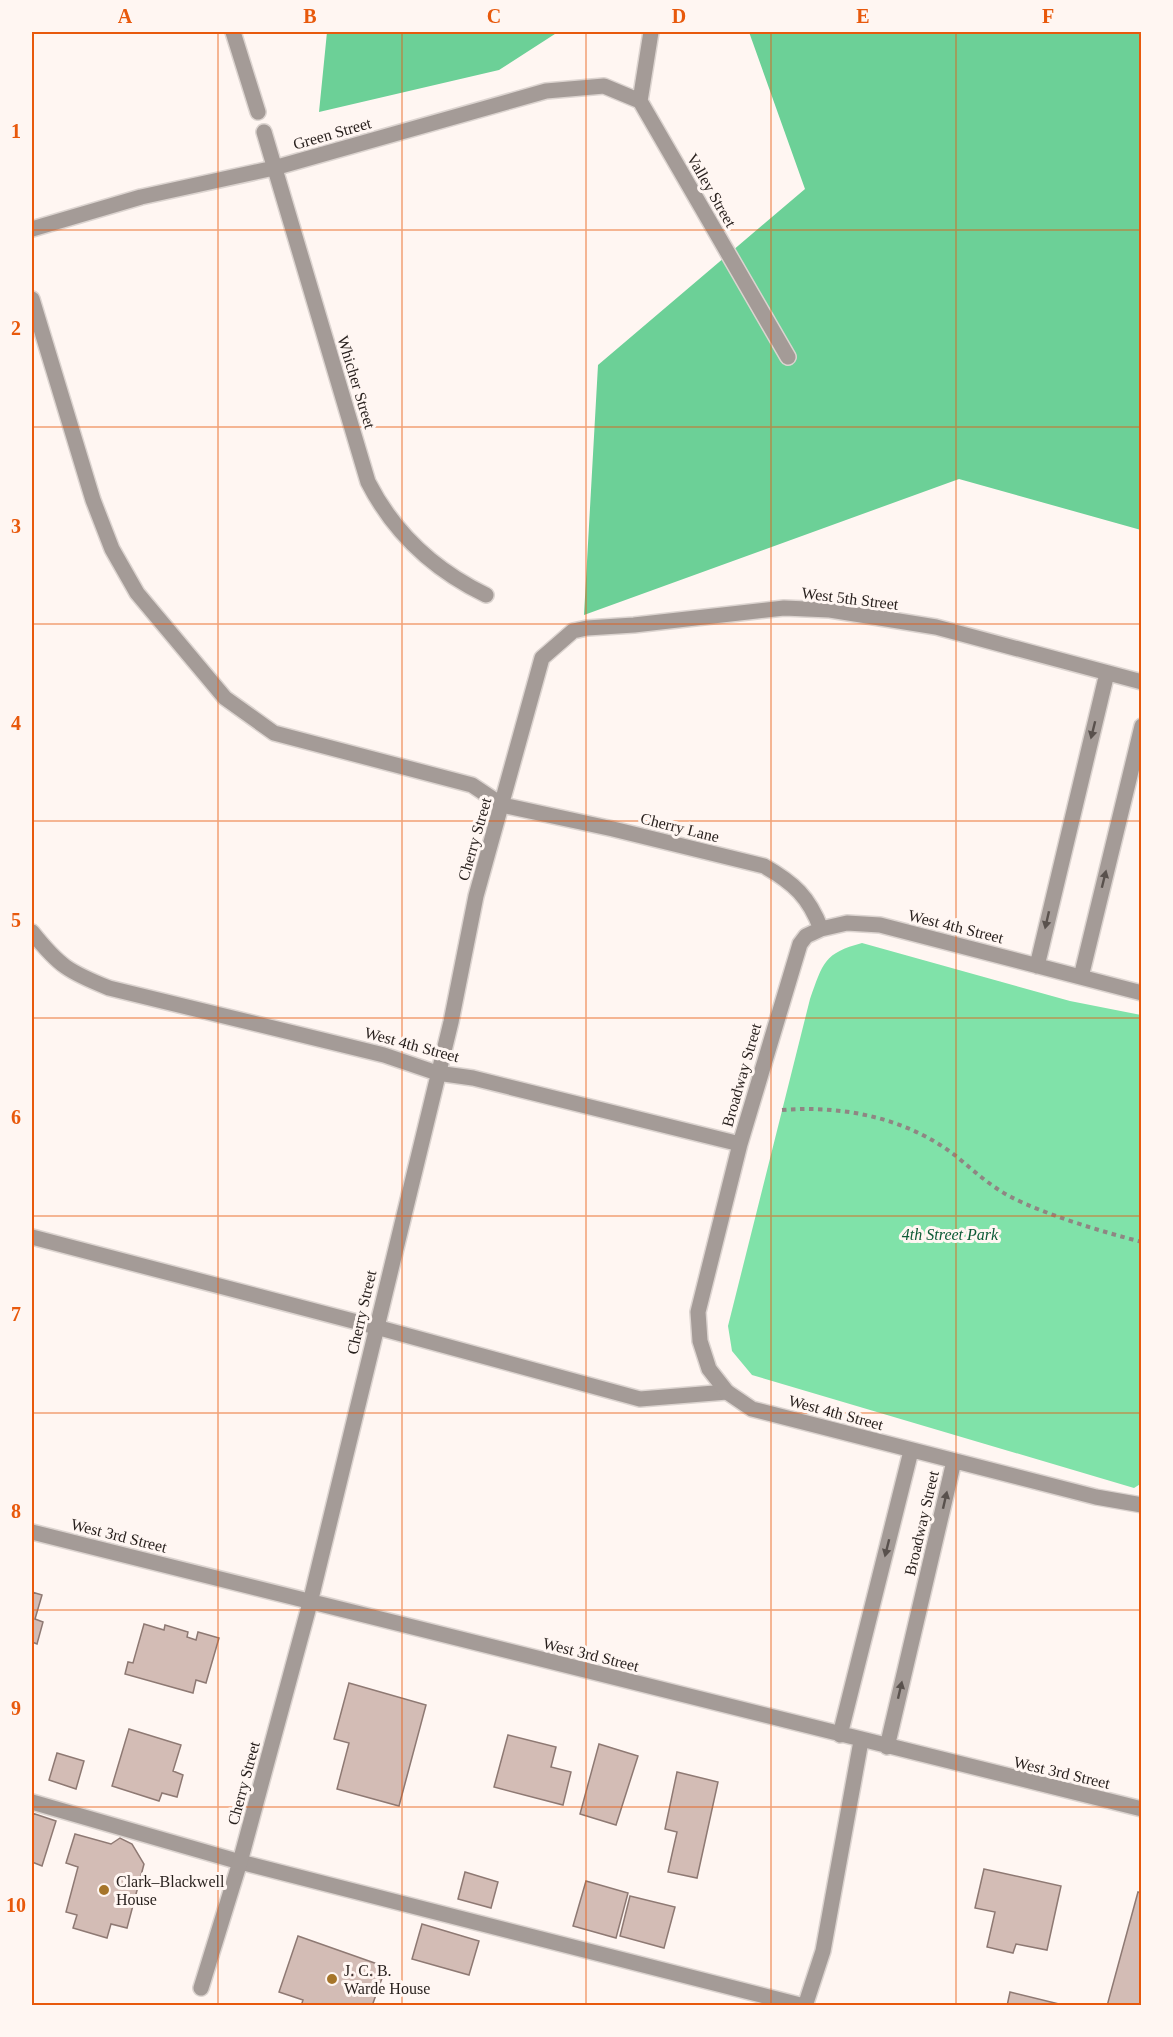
<svg xmlns="http://www.w3.org/2000/svg" width="1173" height="2037" font-family="'Times New Roman',serif">
<style>
.green{fill:#80e2a9}
.forest{fill:#6cd097}
.building{fill:#d3bcb5;stroke:#8e7973;stroke-width:1.5}
.lines{fill:none;stroke-linecap:round;stroke-linejoin:round}
.service-casing{stroke:#dcd4d0;stroke-width:18}
.minor-casing{stroke:#dcd4d0;stroke-width:18}
.path{stroke:#8f8683;stroke-width:4;stroke-dasharray:4.5 4.5;stroke-linecap:butt}
.service{stroke:#a49b97;stroke-width:15}
.minor{stroke:#a49b97;stroke-width:15}
.oneway{fill:#59514d}
.grid{fill:none;stroke:#e8590c;stroke-width:1.5;stroke-opacity:0.55}
.poi-dot{fill:#a6752a;stroke:#fff6f2;stroke-width:2}
.labels{text-anchor:middle;stroke-width:6;stroke-linejoin:round;paint-order:stroke}
.street-label{font-size:16px;fill:#271f1c;stroke:#fff6f2}
.park-label{font-size:16px;font-style:italic;fill:#0c5a36;stroke:#fff6f2}
.poi-label{font-size:16px;fill:#271f1c;stroke:#fff6f2;text-anchor:start}
.neatline{fill:none;stroke:#e8590c;stroke-width:2}
.grid-label{font-size:20px;text-anchor:middle;font-weight:bold;fill:#e8590c}
</style>
<rect width="100%" height="100%" fill="#fff6f2"/>
<path class="green" d="M862 943 1070 1001 1141 1015 1142 1483 1134 1488 752 1375 732 1351 728 1326 810 999C823 963 824 953 862 943Z"/>
<path class="forest" d="M327 32H558L499 70 319 112Z
M749 32H1141V530L959 479 584 615 598 365 805 189Z"/>
<path class="building" d="M32 1592 42 1595 35 1619 43 1622 37 1644 32 1642Z
M144 1624 164 1630 165 1625 188 1632 187 1637 196 1640 198 1632 219 1638 206 1683 196 1680 193 1693 125 1674 128 1662 133 1663Z
M349 1683 426 1705 399 1806 337 1789 349 1743 334 1739Z
M129 1729 181 1745 173 1771 183 1775 177 1797 162 1793 159 1801 112 1786Z
M508 1735 556 1747 551 1767 571 1772 563 1805 494 1787Z
M599 1744 638 1756 616 1825 580 1814Z
M57 1753 84 1761 76 1789 49 1780Z
M677 1772 718 1782 697 1878 668 1872 677 1832 665 1829Z
M32 1813 56 1821 42 1866 32 1862Z
M75 1834 111 1844 120 1838 132 1844 144 1864 127 1928 111 1924 107 1938 73 1928 77 1915 66 1912 78 1867 66 1863Z
M984 1869 1061 1886 1047 1950 1016 1944 1013 1953 987 1947 995 1912 975 1908Z
M465 1872 498 1882 491 1908 458 1899Z
M586 1881 628 1893 616 1938 573 1926Z
M1138 1892 1142 1893V2006H1107Z
M630 1896 675 1907 664 1948 620 1936Z
M422 1924 479 1941 469 1975 412 1959Z
M298 1936 386 1967 372 2006H301L303 2000 279 1992Z
M1010 1992 1059 2004 1058 2006H1007Z"/>
<g class="lines">
<g class="service-casing">
<path id="service" d="M32 299 93 500 112 549 137 593 225 698 274 733 472 785 502 805
M32 1237 376 1327 640 1399 727 1392
M32 1802 240 1862 804 2006"/>
</g>
<g class="minor-casing">
<path id="minor" d="M233 32 258 112
M651 32 640 101 788 357
M264 132 368 482C394 533 434 570 486 595
M32 229 141 197 274 168 546 91 604 86 640 101
M502 805 613 829 764 866C794 883 809 897 821 929
M32 932C59 966 69 972 109 988L384 1055 437 1073 473 1078 740 1144
M1037 966 1107 673
M1081 977 1142 726
M1142 993 880 925 847 923 821 929 806 936 800 944 740 1144 698 1312 700 1341 709 1369 727 1392 752 1409 1096 1497 1142 1505
M32 1532 1142 1809
M840 1735 911 1451
M887 1747 954 1461
M201 1988 240 1862 310 1603 451 1022 476 896 542 658 573 631 587 628 634 625 784 608 830 610 936 627 1142 682
M805 2006 823 1951 861 1741"/>
</g>
<path class="path" d="M782 1110C843 1105 907 1118 956 1156 974 1171 990 1186 1011 1197 1046 1215 1103 1232 1142 1242"/>
<use href="#service" class="service"/>
<use href="#minor" class="minor"/>
</g>
<defs><path id="oneway-solid" d="M-6-.8H1V-3.2L6.5 0L1 3.2V.8H-6Z" transform="scale(1.5)"/></defs>
<g class="oneway">
<use href="#oneway-solid" transform="translate(1093 730) rotate(104)"/>
<use href="#oneway-solid" transform="translate(1104 879) rotate(-76)"/>
<use href="#oneway-solid" transform="translate(1047 920) rotate(103)"/>
<use href="#oneway-solid" transform="translate(945 1500) rotate(-77)"/>
<use href="#oneway-solid" transform="translate(887 1548) rotate(104)"/>
<use href="#oneway-solid" transform="translate(900 1690) rotate(-77)"/>
</g>
<path class="grid" d="M218 32V2006M402 32V2006M586 32V2006M771 32V2006M956 32V2006M32 230H1142M32 427H1142M32 624H1142M32 821H1142M32 1018H1142M32 1216H1142M32 1413H1142M32 1610H1142M32 1807H1142"/>
<g class="poi-dot">
<circle cx="104" cy="1890" r="6"/>
<circle cx="332" cy="1979" r="6"/>
</g>
<g class="labels">
<g class="street-label">
<text transform="translate(332 133) rotate(-16)" y="6">Green Street</text>
<text transform="translate(712 190) rotate(60)" y="6">Valley Street</text>
<text transform="translate(357 382) rotate(73)" y="6">Whicher Street</text>
<text transform="translate(850 598) rotate(7)" y="6">West 5th Street</text>
<text transform="translate(680 827) rotate(14)" y="6">Cherry Lane</text>
<text transform="translate(474 839) rotate(-74)" y="6">Cherry Street</text>
<text transform="translate(956 926) rotate(14)" y="6">West 4th Street</text>
<text transform="translate(412 1044) rotate(15)" y="6">West 4th Street</text>
<text transform="translate(741 1075) rotate(-74)" y="6">Broadway Street</text>
<text transform="translate(361 1312) rotate(-77)" y="6">Cherry Street</text>
<text transform="translate(836 1412) rotate(15)" y="6">West 4th Street</text>
<text transform="translate(921 1523) rotate(-77)" y="6">Broadway Street</text>
<text transform="translate(119 1535) rotate(14)" y="6">West 3rd Street</text>
<text transform="translate(591 1654) rotate(14)" y="6">West 3rd Street</text>
<text transform="translate(1062 1772) rotate(13)" y="6">West 3rd Street</text>
<text transform="translate(243 1783) rotate(-75)" y="6">Cherry Street</text>
</g>
<g class="park-label">
<text x="950" y="1240">4th Street Park</text>
</g>
<g class="poi-label">
<text x="116" y="1887">Clark–Blackwell<tspan x="116" dy="18">House</tspan></text>
<text x="344" y="1976">J. C. B.<tspan x="344" dy="18">Warde House</tspan></text>
</g>
</g>
<rect width="1173" height="2037" fill="none" stroke="#fff6f2" stroke-width="66"/>
<rect x="33" y="33" width="1107" height="1971" class="neatline"/>
<g class="grid-label">
<text x="125" y="23">A</text>
<text x="310" y="23">B</text>
<text x="494" y="23">C</text>
<text x="679" y="23">D</text>
<text x="863" y="23">E</text>
<text x="1048" y="23">F</text>
<text x="16" y="138">1</text>
<text x="16" y="335">2</text>
<text x="16" y="533">3</text>
<text x="16" y="730">4</text>
<text x="16" y="927">5</text>
<text x="16" y="1124">6</text>
<text x="16" y="1321">7</text>
<text x="16" y="1518">8</text>
<text x="16" y="1715">9</text>
<text x="16" y="1912">10</text>
</g>
</svg>
